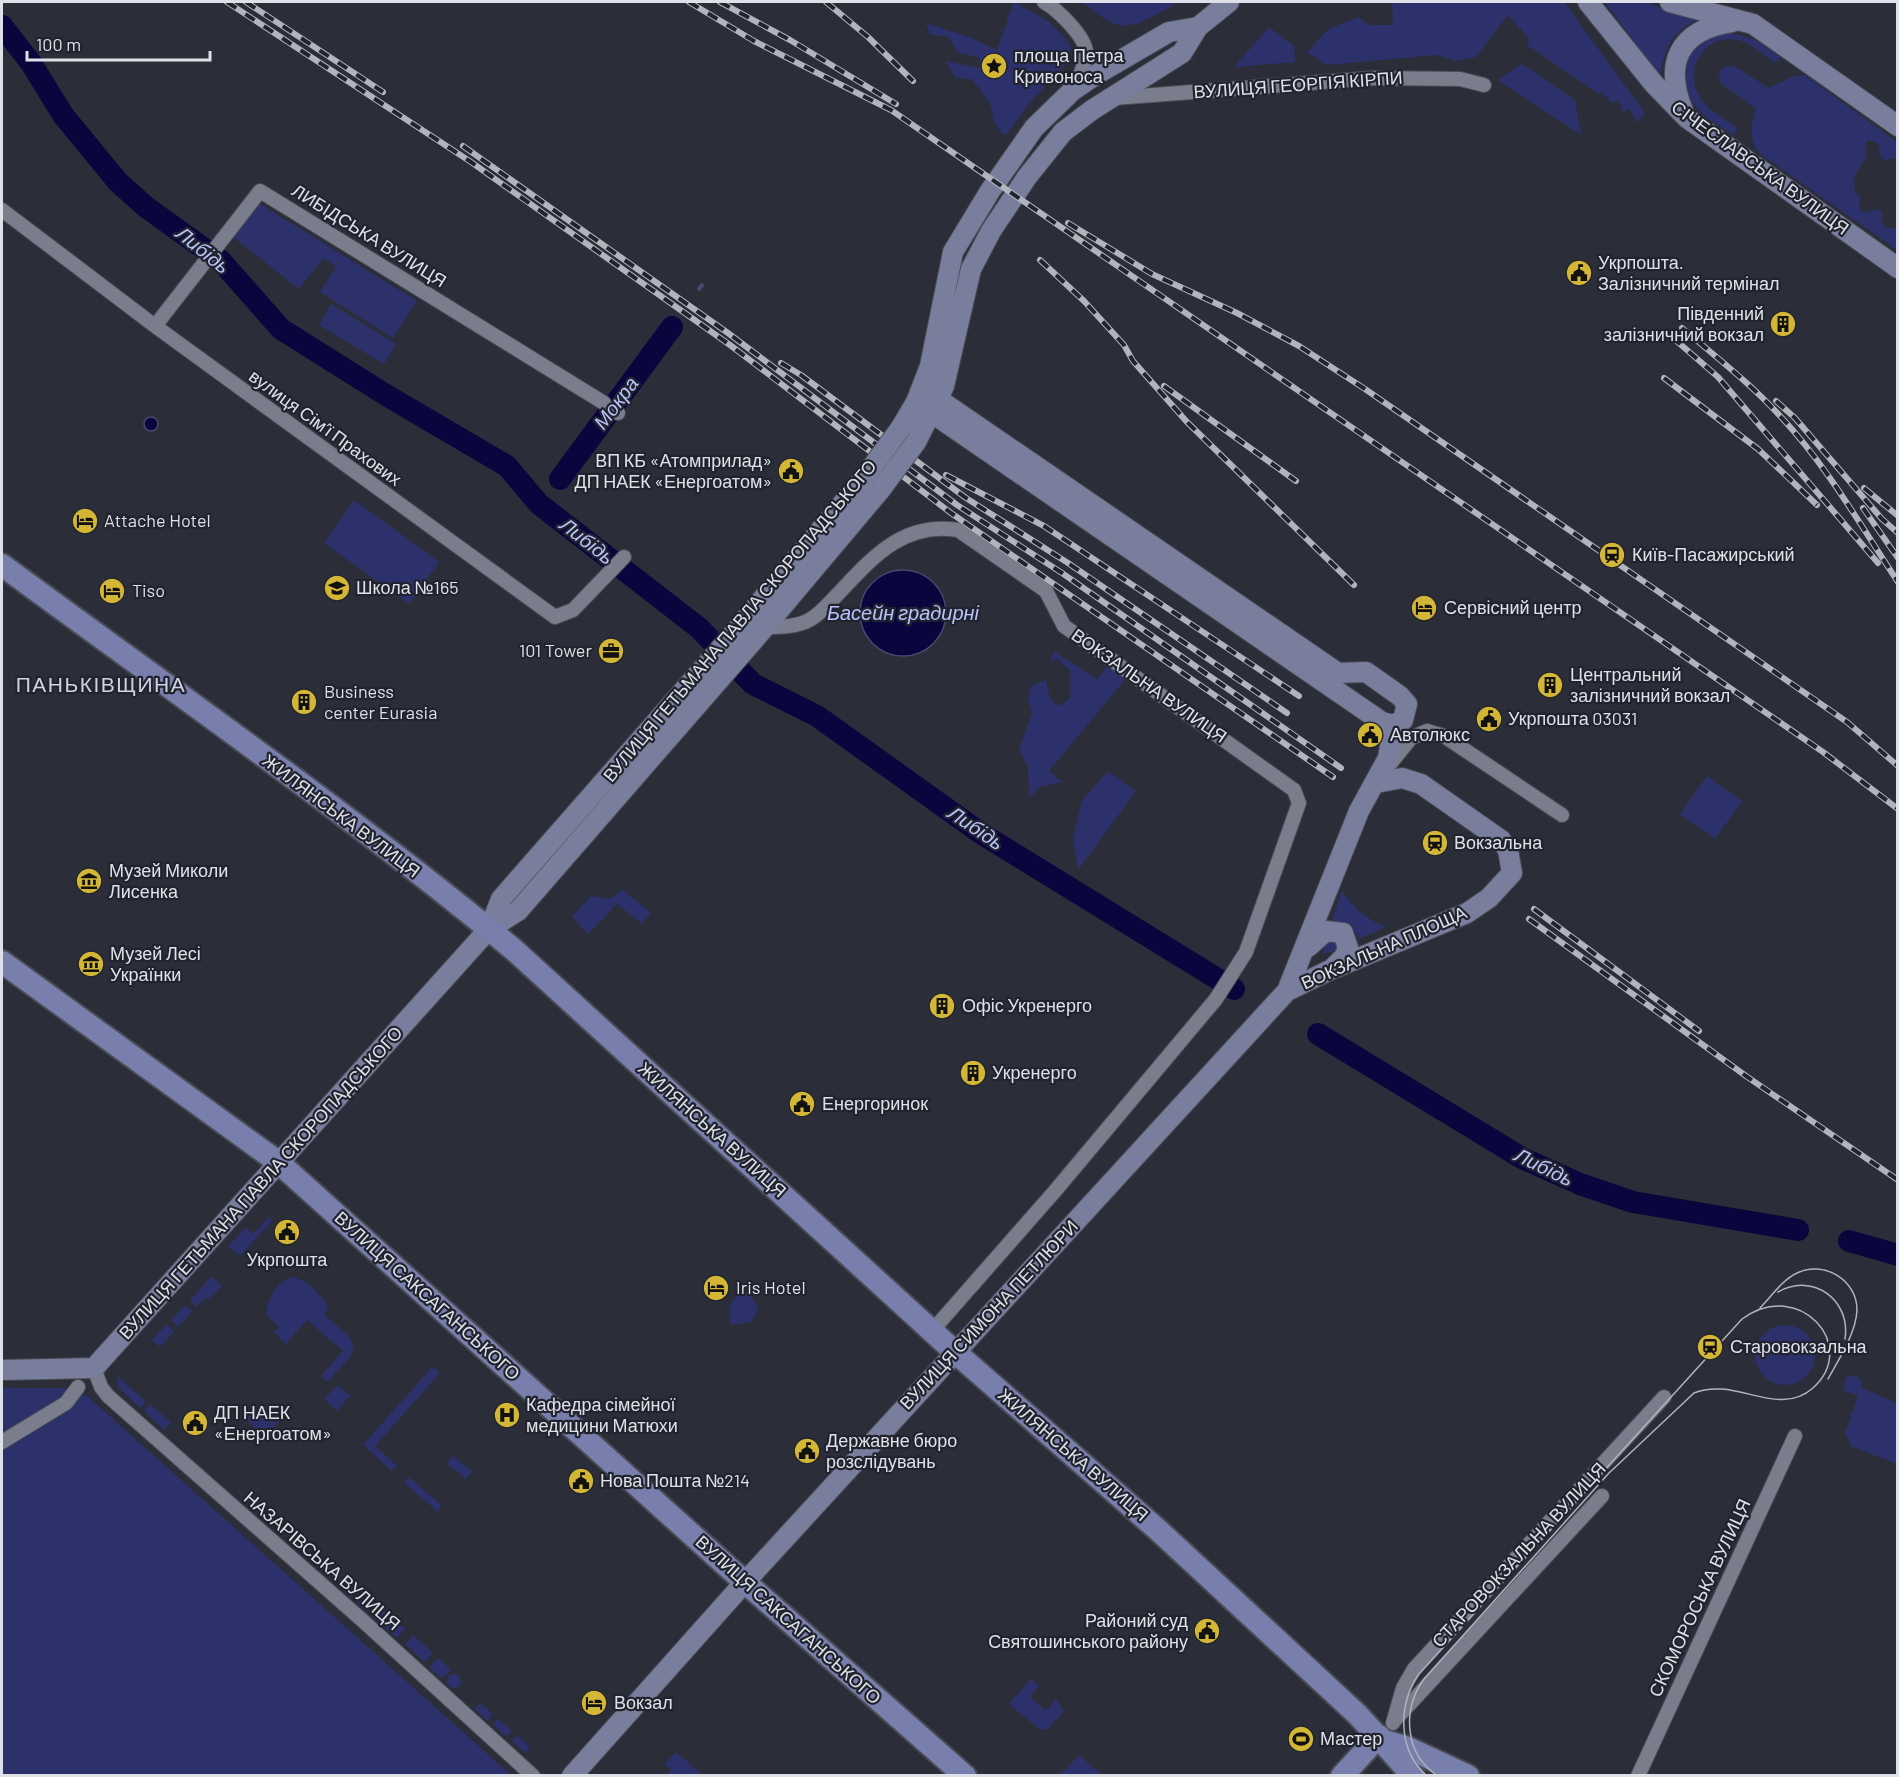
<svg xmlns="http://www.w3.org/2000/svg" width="1899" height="1777" font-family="Barlow,sans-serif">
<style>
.green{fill:#2c316b}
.water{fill:#0b053e;stroke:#4b4771;stroke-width:1.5}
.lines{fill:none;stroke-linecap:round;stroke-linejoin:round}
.stream{stroke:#4b4771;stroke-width:4}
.river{stroke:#0b053e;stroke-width:22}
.street-casing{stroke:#494b54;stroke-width:16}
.secondary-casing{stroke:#494b54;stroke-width:22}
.primary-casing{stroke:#494b54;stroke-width:26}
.street{stroke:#7a7d8b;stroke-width:14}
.secondary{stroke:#797e9c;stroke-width:20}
.primary{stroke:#787fac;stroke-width:22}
.tram{stroke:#b1b4bc;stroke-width:1.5}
.rail-casing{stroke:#b1b4bc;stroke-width:6}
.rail{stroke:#21242f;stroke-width:4;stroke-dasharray:11;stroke-linecap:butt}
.secondary-bridge-casing{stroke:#494b54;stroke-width:22;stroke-linecap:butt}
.secondary-bridge{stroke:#797e9c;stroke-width:20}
.labels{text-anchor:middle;stroke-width:4.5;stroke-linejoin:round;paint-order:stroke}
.poi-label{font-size:18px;fill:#dfe1e8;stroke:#21242f;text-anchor:start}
.street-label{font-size:18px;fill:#dfe1e8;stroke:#21242f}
.water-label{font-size:20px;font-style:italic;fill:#b8c3fa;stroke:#21242f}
.quarter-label{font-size:21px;letter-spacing:1.5px;fill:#d0d4e2;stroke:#21242f}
</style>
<rect width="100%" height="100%" fill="#2b2e39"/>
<path class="green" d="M1014 2 1048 21 1068 41 1071 50 1066 64 1031 101 1006 135C994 129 994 118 991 107 988 98 977 87 972 79L956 78 945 61 979 68 980 58 957 52 948 36 930 35 926 23 969 37 997 50Z
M1082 2H1178C1161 11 1134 33 1113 23 1102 19 1092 8 1082 2Z
M1392 2H1564L1645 113 1637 123 1629 108 1624 112 1620 109 1622 106 1617 101 1612 103 1602 92 1599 94 1527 45 1529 39 1508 15 1476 57 1456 61 1437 55 1326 65 1307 52 1329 29 1359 17 1369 25H1393Z
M1605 2H1645L1695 21C1671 32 1663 52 1660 77Z
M1269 27 1294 46 1295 62 1234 67Z
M1731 33 1756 40 1780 57 1775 63C1763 54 1747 39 1731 39 1701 38 1685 72 1699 96 1707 110 1725 119 1738 129L1733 135C1720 126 1702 117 1693 103 1670 69 1694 37 1731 33Z
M1522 64 1575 100 1581 135 1498 80Z
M1734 66 1769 88 1794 76 1805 75 1897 142V158L1884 160 1880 157 1879 145 1875 141H1866V157L1854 177 1855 192 1860 195 1859 208 1866 213 1878 209 1882 212V223L1886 228H1897V250L1759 153C1748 138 1751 125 1756 108L1723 85 1719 80 1720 71 1724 67Z
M260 204 417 301 393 338 320 292 340 260 335 266 323 258 299 289 233 237Z
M331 304 396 344 384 364 319 325Z
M672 327 681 332 636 392 618 409 605 401 658 333V338H664Z
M354 500 439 562 409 604 324 543Z
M1055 652 1097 679 1108 665 1126 678 1049 771 1062 782 1039 787 1029 799 1028 766 1019 750 1032 713 1028 699 1031 686 1046 680 1050 699 1059 706 1070 698V670L1057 659 1049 661Z
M1108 771 1136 791 1078 870 1073 838 1082 800Z
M1707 776 1742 801 1715 839 1680 814Z
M623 890 651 913 642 924 617 904 588 934 572 917 591 896 609 899Z
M1342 891C1354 909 1366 919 1386 927L1359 939 1351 924 1332 921Z
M1336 940 1339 946 1336 950 1323 954 1326 941Z
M269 1217 272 1221 240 1256 228 1246 246 1227 253 1234Z
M212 1276 222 1286 209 1299 206 1297 197 1307 190 1300Z
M293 1277C308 1281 324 1295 328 1310L324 1315 348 1335 354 1345 351 1356 327 1382 321 1376 343 1351 307 1320 286 1344 274 1332 279 1327 267 1316C265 1300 278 1280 293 1277Z
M741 1291 749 1293 758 1307 752 1322 730 1325V1304Z
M185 1305 192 1311 178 1327 171 1320Z
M167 1324 174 1331 160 1347 152 1340Z
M1755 1355a30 30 0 1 1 60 0a30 30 0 1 1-60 0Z
M433 1366 440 1373 375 1446 397 1466 392 1471 363 1445Z
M1854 1375 1862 1381V1388L1897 1403V1464L1851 1446 1845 1433 1858 1396 1843 1390 1846 1377Z
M118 1376 146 1402 140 1408 118 1387Z
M338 1385 350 1396 337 1411 324 1399Z
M2 1388H71L86 1395 511 1775H2Z
M150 1404 171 1423 164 1430 144 1411Z
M279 1404 282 1418 261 1441 252 1425 243 1417 248 1411Z
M453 1456 472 1472 465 1479 447 1463Z
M409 1477 442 1506 437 1511 404 1483Z
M346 1576 359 1588 351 1597 338 1585Z
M363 1591 375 1602 366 1611 355 1600Z
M372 1614a7 7 0 1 1 14 0a7 7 0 1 1-14 0Z
M391 1616 405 1629 397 1638 383 1626Z
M413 1635 433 1653 425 1662 405 1644Z
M438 1658 451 1669 442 1679 429 1667Z
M447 1681a7 7 0 1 1 14 0a7 7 0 1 1-14 0Z
M1031 1679 1039 1686 1030 1697 1046 1711 1056 1699 1064 1711 1047 1730 1038 1728 1009 1704Z
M480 1703 493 1714 488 1721 474 1709Z
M498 1719 512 1731 507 1737 493 1725Z
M517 1735 530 1747 525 1753 512 1741Z
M676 1752 703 1775H666L671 1770 665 1764Z
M1079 1755 1102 1775H1060Z"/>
<path class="water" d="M144 424a7 7 0 1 1 14 0a7 7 0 1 1-14 0Z
M860 613a43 43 0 1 1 86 0a43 43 0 1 1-86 0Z"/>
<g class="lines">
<path class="stream" d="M699 289 702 285"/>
<path class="river" d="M2 26 31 63 63 115 118 182 146 207 221 261 281 329 386 395 507 466 539 504 699 628 753 684 817 716 982 834 1234 989
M560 479 672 327
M1318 1034 1522 1158 1580 1184 1633 1202 1798 1230
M1849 1241 1898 1255"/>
<g class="street-casing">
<path id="street" d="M1044 2C1057 9 1085 36 1086 52 1086 65 1079 77 1074 88
M1114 98 1375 78 1460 79 1484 85
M2 210 155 326 555 617 573 610 624 557
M155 326 260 191 604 403
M617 412 618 413
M765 627C780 627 798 627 811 619 821 613 829 603 838 594 872 558 903 521 958 530L1046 591 1064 626 1294 790 1299 803 1246 952 1216 999 1055 1191 932 1331
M1390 764 1411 738 1427 731 1444 736 1562 815
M94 1368 101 1387 108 1396 362 1620 533 1776
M2 1442 66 1403 78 1387
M1394 1721 1602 1496
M1393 1723 1403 1688 1414 1669 1664 1397
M1638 1776 1795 1436"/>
</g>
<g class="secondary-casing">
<path id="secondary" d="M1588 2 1654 84 1687 118 1898 268
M1670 2 1753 24 1898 126
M1684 113C1663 64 1678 30 1732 22
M922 388 1338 673 1366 672 1400 696 1407 704 1403 720 1393 725 1382 722
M900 429 916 402 930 366 953 252 990 191 1034 128 1072 91 1097 74 1169 32 1198 27
M916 442 944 386 971 269 991 231 1027 177 1063 132 1092 110 1182 53 1198 27 1229 2
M489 929 501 899 734 633 864 478
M1308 947 1326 931 1343 933 1348 948 1344 957 1334 967
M1287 991 1330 970 1467 913 1489 898 1512 873 1508 850 1501 840 1421 784 1402 778 1376 783
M2 1370 94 1368 489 929 518 911 765 627 881 489
M572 1776 745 1582 1287 991 1359 811 1388 758 1391 739 1382 722 916 402"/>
</g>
<g class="primary-casing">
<path id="primary" d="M2 565C173 691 349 813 513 949L955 1352 1158 1530 1358 1715 1413 1776
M2 962 278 1162 729 1568 965 1776
M1385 1741 1408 1748 1468 1776
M1342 1776 1379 1736"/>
</g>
<use href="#street" class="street"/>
<use href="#secondary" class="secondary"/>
<use href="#primary" class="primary"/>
<path class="tram" d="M1778 1292C1813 1272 1851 1300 1845 1339
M1760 1308C1771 1297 1782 1280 1797 1273 1824 1260 1857 1280 1857 1310 1856 1333 1839 1359 1828 1379
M1427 1776C1397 1750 1398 1704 1419 1674L1742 1319C1799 1277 1860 1346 1813 1388 1778 1419 1735 1376 1694 1393L1609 1473 1424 1679C1402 1709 1404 1754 1438 1776"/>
<g class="rail-casing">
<path id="rail" d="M227 2 471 162 730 345 951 513 1333 777
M246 2 383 92
M689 2 754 41 891 110 1823 752 1898 809
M720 2 790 40 896 104
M826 2 868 37 913 81
M463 146 728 333 957 505 1062 573 1341 768
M1068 223 1152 274 1237 313 1299 346 1365 389 1847 722 1898 766
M1040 260 1084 301 1124 345 1133 361 1187 422 1354 585
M1682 328C1716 357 1751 384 1781 417 1827 466 1861 526 1898 582
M1672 337 1718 377 1878 563
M781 363 801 375 966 498 1068 563 1287 713
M1664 378 1758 449 1817 505
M1164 386 1296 481
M1776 401 1795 418 1882 519 1898 533
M946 475 1044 526 1299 696
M1864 488 1898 516
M1863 508 1898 558
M1534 909 1699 1031
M1529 919 1746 1076 1898 1180"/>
</g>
<use href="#rail" class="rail"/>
<g class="secondary-bridge-casing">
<path id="secondary-bridge" d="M864 478 900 429
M881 489 916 442"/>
</g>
<use href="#secondary-bridge" class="secondary-bridge"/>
</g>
<defs>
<g id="sight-disc" transform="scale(1.35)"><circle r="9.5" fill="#d3b635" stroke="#21242f"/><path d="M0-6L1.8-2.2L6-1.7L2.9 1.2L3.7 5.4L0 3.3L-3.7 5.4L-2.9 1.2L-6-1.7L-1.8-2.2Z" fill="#111"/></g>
<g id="civic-disc" transform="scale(1.35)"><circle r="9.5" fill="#d3b635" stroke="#21242f"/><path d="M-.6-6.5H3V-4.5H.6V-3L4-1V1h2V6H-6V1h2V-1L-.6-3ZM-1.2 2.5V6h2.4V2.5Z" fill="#111"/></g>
<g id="building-disc" transform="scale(1.35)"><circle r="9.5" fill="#d3b635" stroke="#21242f"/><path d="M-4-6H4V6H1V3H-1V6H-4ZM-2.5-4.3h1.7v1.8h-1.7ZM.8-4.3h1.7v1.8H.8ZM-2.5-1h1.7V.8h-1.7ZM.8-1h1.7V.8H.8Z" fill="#111"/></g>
<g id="hotel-disc" transform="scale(1.35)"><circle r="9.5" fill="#d3b635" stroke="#21242f"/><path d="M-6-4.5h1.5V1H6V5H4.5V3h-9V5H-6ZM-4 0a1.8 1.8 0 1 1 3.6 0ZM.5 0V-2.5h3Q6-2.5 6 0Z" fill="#111"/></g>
<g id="station-disc" transform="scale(1.35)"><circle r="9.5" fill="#d3b635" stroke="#21242f"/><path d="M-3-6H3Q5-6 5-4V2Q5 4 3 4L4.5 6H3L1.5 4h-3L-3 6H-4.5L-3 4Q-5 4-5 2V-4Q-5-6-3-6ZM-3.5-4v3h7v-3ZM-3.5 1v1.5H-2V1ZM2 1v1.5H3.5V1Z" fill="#111"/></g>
<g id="school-disc" transform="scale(1.35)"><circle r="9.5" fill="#d3b635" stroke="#21242f"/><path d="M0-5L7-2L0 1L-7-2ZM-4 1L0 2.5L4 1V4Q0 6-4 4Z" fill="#111"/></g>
<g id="office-disc" transform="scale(1.35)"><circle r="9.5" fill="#d3b635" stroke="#21242f"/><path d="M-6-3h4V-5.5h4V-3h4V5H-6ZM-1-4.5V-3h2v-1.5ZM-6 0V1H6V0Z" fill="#111"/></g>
<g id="museum-disc" transform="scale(1.35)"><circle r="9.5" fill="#d3b635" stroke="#21242f"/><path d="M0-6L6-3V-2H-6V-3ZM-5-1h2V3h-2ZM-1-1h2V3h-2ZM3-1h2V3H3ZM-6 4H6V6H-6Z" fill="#111"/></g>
<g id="hospital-disc" transform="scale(1.35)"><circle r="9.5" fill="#d3b635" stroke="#21242f"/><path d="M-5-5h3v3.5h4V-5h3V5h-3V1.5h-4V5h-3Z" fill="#111"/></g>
<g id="stadium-disc" transform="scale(1.35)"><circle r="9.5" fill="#d3b635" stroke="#21242f"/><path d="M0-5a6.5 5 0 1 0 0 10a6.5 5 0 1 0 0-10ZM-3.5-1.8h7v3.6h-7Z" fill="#111"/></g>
</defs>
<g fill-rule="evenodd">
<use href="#sight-disc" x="994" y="66"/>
<use href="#civic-disc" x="1579" y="273"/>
<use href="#building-disc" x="1783" y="324"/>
<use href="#civic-disc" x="791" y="471"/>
<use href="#hotel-disc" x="85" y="521"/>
<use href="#station-disc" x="1612" y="555"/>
<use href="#school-disc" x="337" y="588"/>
<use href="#hotel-disc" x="112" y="591"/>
<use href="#hotel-disc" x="1424" y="608"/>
<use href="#office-disc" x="611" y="651"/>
<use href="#building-disc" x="1550" y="685"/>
<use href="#building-disc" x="304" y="702"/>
<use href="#civic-disc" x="1489" y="719"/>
<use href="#civic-disc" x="1370" y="735"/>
<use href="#station-disc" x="1435" y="843"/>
<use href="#museum-disc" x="89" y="881"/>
<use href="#museum-disc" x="91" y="964"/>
<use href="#building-disc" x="942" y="1006"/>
<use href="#building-disc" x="973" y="1073"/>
<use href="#civic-disc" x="802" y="1104"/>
<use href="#civic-disc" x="287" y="1232"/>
<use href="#hotel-disc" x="716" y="1288"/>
<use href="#station-disc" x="1710" y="1347"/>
<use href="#hospital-disc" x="507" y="1415"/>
<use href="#civic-disc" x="195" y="1423"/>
<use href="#civic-disc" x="807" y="1451"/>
<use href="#civic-disc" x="581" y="1481"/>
<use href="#civic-disc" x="1207" y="1631"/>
<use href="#hotel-disc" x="594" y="1703"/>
<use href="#stadium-disc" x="1301" y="1739"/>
</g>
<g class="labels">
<g class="poi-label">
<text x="1014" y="62">площа Петра<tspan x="1014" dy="21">Кривоноса</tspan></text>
<text x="1598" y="269">Укрпошта.<tspan x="1598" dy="21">Залізничний термінал</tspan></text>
<text x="1764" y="320" text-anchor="end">Південний<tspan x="1764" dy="21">залізничний вокзал</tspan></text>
<text x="772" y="467" text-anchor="end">ВП КБ «Атомприлад»<tspan x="772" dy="21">ДП НАЕК «Енергоатом»</tspan></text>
<text x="104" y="527">Attache Hotel</text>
<text x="1632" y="561">Київ-Пасажирський</text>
<text x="356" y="594">Школа №165</text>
<text x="132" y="597">Tiso</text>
<text x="1444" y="614">Сервісний центр</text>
<text x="592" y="657" text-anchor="end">101 Tower</text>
<text x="1570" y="681">Центральний<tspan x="1570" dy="21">залізничний вокзал</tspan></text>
<text x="324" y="698">Business<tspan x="324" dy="21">center Eurasia</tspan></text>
<text x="1508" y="725">Укрпошта 03031</text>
<text x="1390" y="741">Автолюкс</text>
<text x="1454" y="849">Вокзальна</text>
<text x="109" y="877">Музей Миколи<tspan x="109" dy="21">Лисенка</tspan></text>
<text x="110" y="960">Музей Лесі<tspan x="110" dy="21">Українки</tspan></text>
<text x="962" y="1012">Офіс Укренерго</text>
<text x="992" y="1079">Укренерго</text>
<text x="822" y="1110">Енергоринок</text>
<text x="287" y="1266" text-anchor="middle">Укрпошта</text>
<text x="736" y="1294">Iris Hotel</text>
<text x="1730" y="1353">Старовокзальна</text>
<text x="526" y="1411">Кафедра сімейної<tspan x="526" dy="21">медицини Матюхи</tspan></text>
<text x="214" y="1419">ДП НАЕК<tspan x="214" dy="21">«Енергоатом»</tspan></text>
<text x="826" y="1447">Державне бюро<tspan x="826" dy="21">розслідувань</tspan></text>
<text x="600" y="1487">Нова Пошта №214</text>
<text x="1188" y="1627" text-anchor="end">Районий суд<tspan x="1188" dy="21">Святошинського району</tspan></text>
<text x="614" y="1709">Вокзал</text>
<text x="1320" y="1745">Мастер</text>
</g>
<g class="street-label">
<text transform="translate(1298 85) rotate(-4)" y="6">ВУЛИЦЯ ГЕОРГІЯ КІРПИ</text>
<text transform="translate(1760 168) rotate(36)" y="6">СІЧЕСЛАВСЬКА ВУЛИЦЯ</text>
<text transform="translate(369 236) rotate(32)" y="6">ЛИБІДСЬКА ВУЛИЦЯ</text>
<text transform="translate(325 428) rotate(36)" y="6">вулиця Сімʼї Прахових</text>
<text transform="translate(740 621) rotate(-50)" y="6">ВУЛИЦЯ ГЕТЬМАНА ПАВЛА СКОРОПАДСЬКОГО</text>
<text transform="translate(1149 686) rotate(35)" y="6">ВОКЗАЛЬНА ВУЛИЦЯ</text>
<text transform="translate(341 816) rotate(37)" y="6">ЖИЛЯНСЬКА ВУЛИЦЯ</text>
<text transform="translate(1384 948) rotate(-24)" y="6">ВОКЗАЛЬНА ПЛОЩА</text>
<text transform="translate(712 1130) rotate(42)" y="6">ЖИЛЯНСЬКА ВУЛИЦЯ</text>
<text transform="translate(261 1183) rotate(-48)" y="6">ВУЛИЦЯ ГЕТЬМАНА ПАВЛА СКОРОПАДСЬКОГО</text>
<text transform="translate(427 1296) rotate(42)" y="6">ВУЛИЦЯ САКСАГАНСЬКОГО</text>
<text transform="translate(989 1315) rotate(-47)" y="6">ВУЛИЦЯ СИМОНА ПЕТЛЮРИ</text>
<text transform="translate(1073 1455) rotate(41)" y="6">ЖИЛЯНСЬКА ВУЛИЦЯ</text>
<text transform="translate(1519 1555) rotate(-47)" y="6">СТАРОВОКЗАЛЬНА ВУЛИЦЯ</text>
<text transform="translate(322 1561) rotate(41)" y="6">НАЗАРІВСЬКА ВУЛИЦЯ</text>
<text transform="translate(1700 1598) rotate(-65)" y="6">СКОМОРОСЬКА ВУЛИЦЯ</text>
<text transform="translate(788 1620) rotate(42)" y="6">ВУЛИЦЯ САКСАГАНСЬКОГО</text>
</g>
<g class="water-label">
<text transform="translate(203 250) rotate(39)" y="7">Либідь</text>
<text transform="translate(616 403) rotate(-53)" y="7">Мокра</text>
<text transform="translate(587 541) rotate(38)" y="7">Либідь</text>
<text x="903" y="620">Басейн градирні</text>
<text transform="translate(976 828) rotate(34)" y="7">Либідь</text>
<text transform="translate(1544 1167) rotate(26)" y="7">Либідь</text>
</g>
<g class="quarter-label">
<text x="101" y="692">ПАНЬКІВЩИНА</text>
</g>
</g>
<rect width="1899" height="1777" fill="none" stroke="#dfe1e8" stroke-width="6"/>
<path d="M27 51v9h183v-9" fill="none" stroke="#dfe1e8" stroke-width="3"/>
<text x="36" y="51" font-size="18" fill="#dfe1e8" stroke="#21242f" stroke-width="4.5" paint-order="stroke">100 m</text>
</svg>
